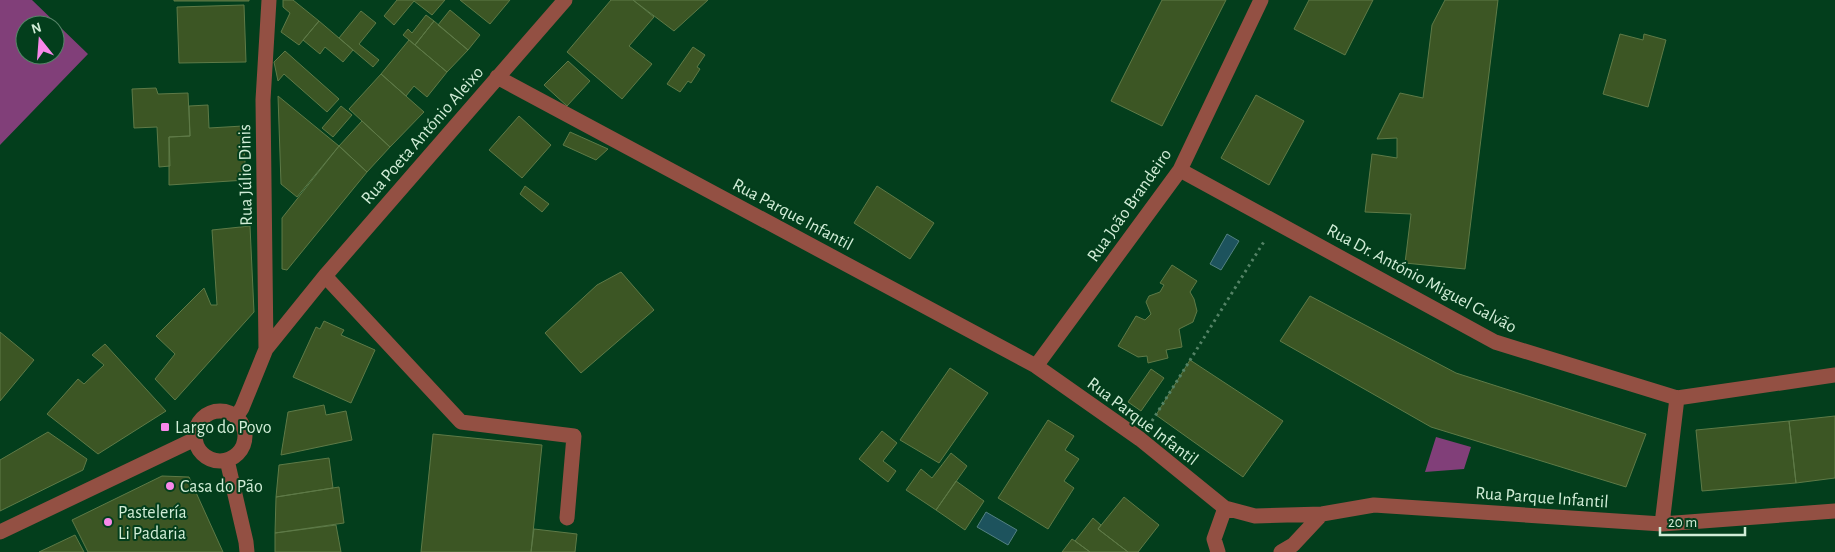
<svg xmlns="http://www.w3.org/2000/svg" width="1835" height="552" font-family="'Alegreya Sans',sans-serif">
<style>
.green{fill:#813f79;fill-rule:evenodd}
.water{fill:#1d535d;stroke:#538182}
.building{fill:#3c5624;stroke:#5e7a47}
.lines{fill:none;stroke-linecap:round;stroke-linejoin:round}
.path{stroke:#548366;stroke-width:3;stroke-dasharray:2.5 4;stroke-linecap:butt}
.minor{stroke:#935043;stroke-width:15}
.poi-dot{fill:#f888ea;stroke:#033e1c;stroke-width:2}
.labels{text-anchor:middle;stroke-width:4;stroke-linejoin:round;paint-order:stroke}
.street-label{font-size:18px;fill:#d1edd7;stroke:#033e1c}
.poi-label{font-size:18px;fill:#d1edd7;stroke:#033e1c;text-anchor:start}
</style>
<rect width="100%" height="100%" fill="#033e1c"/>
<path class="green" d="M0 0H32L88 54 0 145ZM25 25H55V55H25Z
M1436 437 1471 447 1464 469 1425 472Z"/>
<path class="water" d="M1227 234 1239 241 1221 270 1210 264Z
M986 512 1017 530 1008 545 977 527Z"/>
<path class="building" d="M174 0H249V1H174Z
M283 0H293L319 21 299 45 281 32 290 13 283 7Z
M397 0H445L432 15 414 1 394 25 384 16Z
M460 0H510L490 24Z
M611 0H633L654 17 629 46 652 64 622 99 567 52Z
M633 0H708L674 31Z
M1162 0H1226L1162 126 1111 101Z
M1309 0H1373L1345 55 1294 29Z
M1445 0H1498L1465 269 1405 263 1411 214 1365 212 1372 154 1397 158V138L1377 139 1400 93 1423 98 1432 25Z
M244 5 246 62 179 63 177 7Z
M450 10 480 35 468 50 438 25Z
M361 11 376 23 359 44 379 60 373 67 339 38Z
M426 15 434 21 415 45 403 35 408 29 412 33Z
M319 21 353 50 343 62 325 47 320 54 303 40Z
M434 21 468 50 447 72 415 45Z
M1620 34 1643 40 1644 34 1666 40 1648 107 1603 94Z
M409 40 447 72 427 97 414 86 406 96 381 74Z
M693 47 705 55 697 67 700 69 691 83 688 81 680 92 667 84Z
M285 51 339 99 327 112 284 74 278 81 274 62Z
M568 61 590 81 567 106 544 85Z
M381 74 424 112 390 147 349 109Z
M156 88 158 94 188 93 190 136 169 137 170 166 159 167 157 127 134 128 132 89Z
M1256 95 1304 121 1269 185 1221 158Z
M278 96 339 146 297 197 281 184Z
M208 105 209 128 243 126 246 180 169 185V137L190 136 189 106Z
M341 106 352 115 333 137 322 128Z
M519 116 551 145 522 178 489 150Z
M362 121 390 147 367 172 339 146Z
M570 132 608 149 596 160 563 145Z
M339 146 367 172 287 270 282 269V218Z
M525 186 549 204 542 212 520 194Z
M877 186 934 223 910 259 854 223Z
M250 226 254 312 175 400 155 379 175 354 156 336 204 288 211 305H217L212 230Z
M1172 265 1197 281 1190 292 1194 299 1197 311 1193 322 1179 329 1182 347 1166 350 1168 358 1148 363 1147 356 1138 357 1118 346 1136 316 1145 320 1151 314 1146 302 1149 296 1160 292 1164 285 1160 283Z
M621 272 654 310 581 373 545 333 597 285Z
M1310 296 1456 373 1646 434 1626 487 1431 427 1280 341Z
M324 321 344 330 341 335 375 350 351 403 293 377 316 327 320 329Z
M0 332 34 360 0 401Z
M105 344 166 411 98 454 47 414 78 379 84 384 104 365 92 355Z
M1190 360 1283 421 1243 477 1156 415Z
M950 368 988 393 939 463 900 440Z
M1151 369 1164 378 1141 411 1128 402Z
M324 405 326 415 346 411 352 440 281 455 288 412Z
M1835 416V478L1796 483 1789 421Z
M1048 420 1074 436 1065 450 1079 459 1064 481 1074 488 1048 529 998 498Z
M1789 421 1796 483 1702 491 1696 430Z
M882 431 897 443 883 461 896 471 888 482 859 459Z
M48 432 87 459 83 470 0 511V460Z
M433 434 542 445 531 552H421Z
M951 453 967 466 936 510 906 490 921 469 932 478Z
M329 458 333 488 276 497 279 465Z
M162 476 189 477 223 552H88L72 520Z
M956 481 984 501 965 530 936 510Z
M339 487 344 523 275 533 276 497Z
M1124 497 1159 525 1138 552H1128L1098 529Z
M1093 518 1101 525 1098 529 1128 552H1090L1075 541Z
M336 525 341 552H275V533Z
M534 529 577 534 575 552H531Z
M75 535 84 552H39Z
M1072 539 1075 541 1090 552H1062Z"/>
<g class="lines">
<path class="path" d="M1152 421 1265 240"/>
<path class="minor" d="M497 77 1036 366 1140 439 1225 508 1255 516 1322 514 1374 505 1662 524 1835 511
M1180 170 1495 342 1677 398 1835 375
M325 276 461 422 574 436 567 518
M266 349 263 100 269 0
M1036 366 1180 170 1261 0
M195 436a25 25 0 1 1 50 0a25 25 0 1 1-50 0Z
M236 417 242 408 266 349 325 276 565 0
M227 460 246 542 247 552
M1662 524 1677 398
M0 532 195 439
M1218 552 1214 539 1225 508
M1281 552 1293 545 1322 514"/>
</g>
<g class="poi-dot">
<rect x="160" y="422" width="10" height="10" rx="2.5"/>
<circle cx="170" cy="486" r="5"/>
<circle cx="108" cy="522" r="5"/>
</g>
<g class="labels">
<g class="street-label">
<text transform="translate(422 135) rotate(-49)" y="6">Rua Poeta António Aleixo</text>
<text transform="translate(245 175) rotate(-91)" y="6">Rua Júlio Dinis</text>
<text transform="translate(1129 205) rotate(-55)" y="6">Rua João Brandeiro</text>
<text transform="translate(793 214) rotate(28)" y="6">Rua Parque Infantil</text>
<text transform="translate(1422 278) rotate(28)" y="6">Rua Dr. António Miguel Galvão</text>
<text transform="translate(1143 421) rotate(37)" y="6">Rua Parque Infantil</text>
<text transform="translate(1542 497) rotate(4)" y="6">Rua Parque Infantil</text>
</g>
<g class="poi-label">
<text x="175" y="433">Largo do Povo</text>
<text x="180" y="492">Casa do Pão</text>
<text x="118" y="518">Pastelería<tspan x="118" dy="21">Li Padaria</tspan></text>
</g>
</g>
<g transform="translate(40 40) rotate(343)"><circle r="24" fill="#033e1c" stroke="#558467"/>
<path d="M0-4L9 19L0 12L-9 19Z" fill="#f888ea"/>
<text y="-8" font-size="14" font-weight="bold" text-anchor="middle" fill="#d1edd7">N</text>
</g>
<path d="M1660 527v8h85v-8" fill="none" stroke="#d1edd7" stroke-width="2.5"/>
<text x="1668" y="527" font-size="15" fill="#d1edd7" stroke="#033e1c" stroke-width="4" paint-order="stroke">20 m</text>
</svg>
